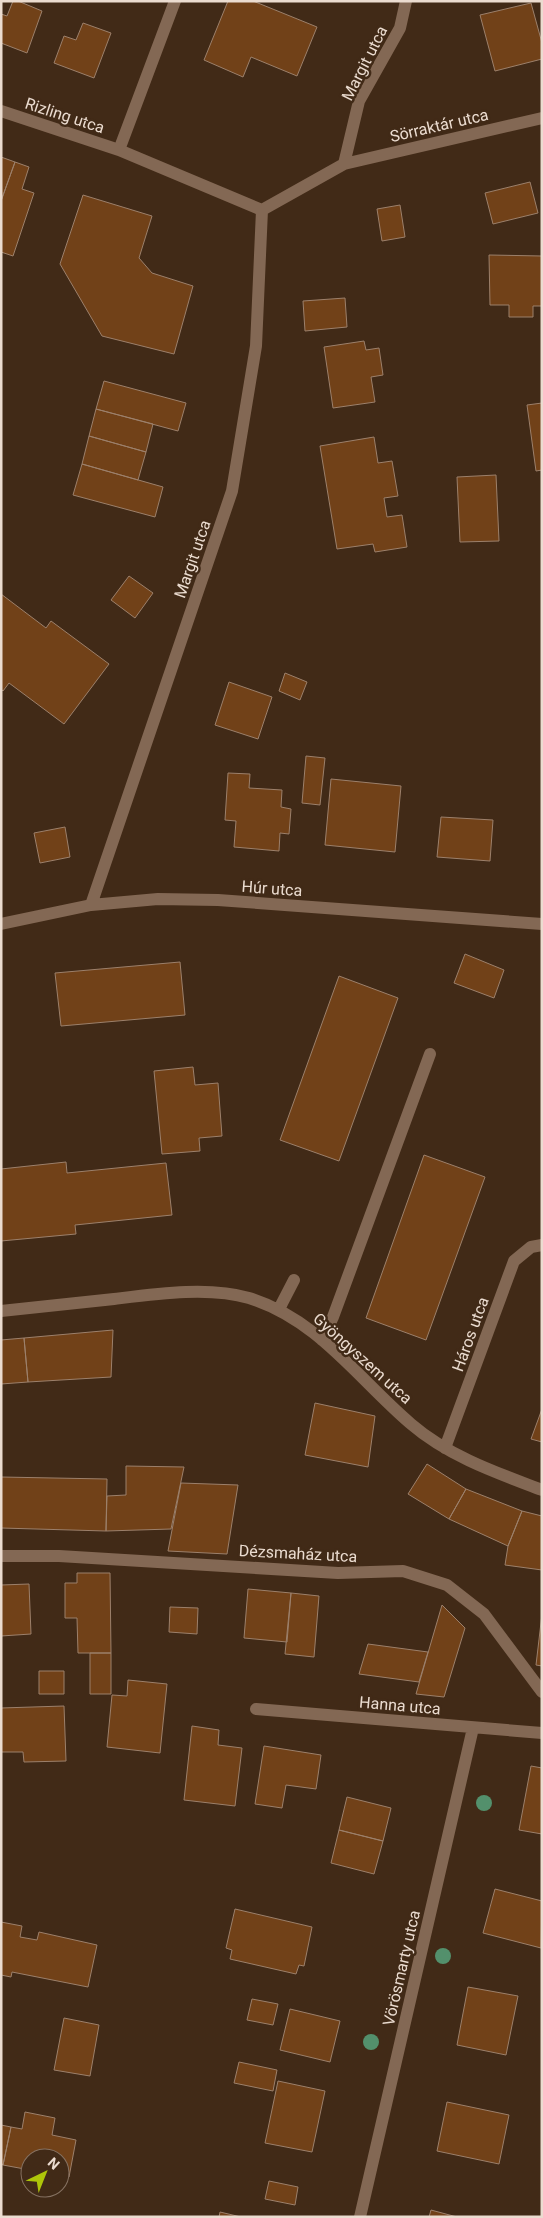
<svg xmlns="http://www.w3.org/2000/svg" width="543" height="2218" font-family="Roboto,sans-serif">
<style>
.building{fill:#714118;stroke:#9c806b}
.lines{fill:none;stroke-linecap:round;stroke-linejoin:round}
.minor{stroke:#836854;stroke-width:12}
.tree{fill:#53906c}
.labels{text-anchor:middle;stroke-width:5;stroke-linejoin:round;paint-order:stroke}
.street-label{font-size:16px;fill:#ebdcd0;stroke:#412a17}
</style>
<rect width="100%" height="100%" fill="#412a17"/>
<path class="building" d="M13 1H18L42 11 27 53 1 43V14L7 16Z
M228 1H253L317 27 297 76 251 57 243 77 204 60Z
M531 3 542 43V59L495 71 480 15Z
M83 23 111 33 94 78 54 63 64 36 76 40Z
M1 157 15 162 1 201Z
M15 162 29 167 22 189 34 193 13 256 1 252V201Z
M530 182 538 213 493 224 485 193Z
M83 195 152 216 139 258 152 273 193 286 174 354 102 336 60 264Z
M400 205 405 237 382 241 377 209Z
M489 255 542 256V306H533V317H509V305H490Z
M345 298 347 327 305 331 303 301Z
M364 341 366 350 379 348 383 375 371 377 375 402 333 408 324 347Z
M104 381 186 403 178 431 96 409Z
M542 403V470L536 471 527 405Z
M96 409 153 424 146 452 89 436Z
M89 436 146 452 138 480 82 464Z
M374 437 378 463 392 461 398 496 384 498 387 517 402 515 407 547 375 552 373 544 337 549 320 446Z
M82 464 163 487 155 517 73 495Z
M496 475 499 541 460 542 457 477Z
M129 576 153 593 135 618 111 600Z
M1 594 46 628 51 621 109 664 64 724 9 683 3 691 1 689Z
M285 673 307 682 300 700 279 691Z
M229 682 272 697 258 739 215 725Z
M306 756 325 758 320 805 302 803Z
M228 773 250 774 249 788 282 790 281 807 291 809 289 834 280 833 279 851 234 847 236 821 225 820Z
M331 779 401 786 395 852 325 845Z
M441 817 493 820 490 861 437 857Z
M65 827 70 857 40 863 34 833Z
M465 954 504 970 494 998 454 983Z
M180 962 185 1015 61 1026 55 973Z
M339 976 398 998 339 1161 280 1140Z
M193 1067 195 1085 218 1083 222 1136 199 1138 200 1151 162 1154 154 1071Z
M424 1155 485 1177 426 1340 366 1318Z
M66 1162 67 1173 166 1163 172 1215 75 1225 76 1234 1 1241V1169Z
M113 1330 111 1377 28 1382 24 1338Z
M24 1338 28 1382 1 1384V1340Z
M315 1403 375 1416 368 1467 305 1455Z
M542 1409V1442L531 1439Z
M427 1464 466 1489 449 1519 408 1494Z
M126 1466 184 1467 171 1529 106 1531 107 1496 126 1495Z
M1 1477 107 1479 106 1531 1 1528Z
M181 1483 238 1485 227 1554 168 1551Z
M466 1489 522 1511 508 1546 449 1519Z
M522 1511 542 1516V1570L505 1565 508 1546Z
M77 1573H110L111 1653H78L77 1618H65V1583H77Z
M29 1584 31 1634 1 1636V1585Z
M248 1589 291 1593 287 1642 244 1638Z
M291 1593 319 1596 314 1657 285 1654Z
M442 1605 465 1628 444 1697 416 1694Z
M170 1607 198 1608 197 1634 169 1632Z
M542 1614V1666L536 1665Z
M368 1644 428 1652 419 1682 359 1674Z
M90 1653H111V1694H90Z
M39 1671H64V1694H39Z
M128 1680 167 1684 160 1753 107 1747 112 1695 127 1696Z
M64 1706 66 1761 24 1762 23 1752H1V1708Z
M192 1726 219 1730 218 1745 242 1748 235 1806 184 1800Z
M264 1746 321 1755 316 1789 286 1785 282 1808 255 1804Z
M531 1766 542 1768V1834L519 1830Z
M347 1797 391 1808 383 1841 339 1830Z
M339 1830 383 1841 374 1874 331 1863Z
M495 1889 542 1901 541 1948 483 1933Z
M235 1909 312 1927 304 1966 299 1965 296 1974 230 1959 232 1950 226 1948Z
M1 1922 22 1926 20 1937 37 1940 39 1932 97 1945 88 1987 12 1972 11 1977 1 1975Z
M468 1987 518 1996 506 2055 457 2045Z
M252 1999 278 2004 273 2025 247 2020Z
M290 2009 340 2021 330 2062 280 2050Z
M64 2018 99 2025 90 2076 54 2070Z
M239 2062 277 2070 273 2091 234 2083Z
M278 2081 325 2091 312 2152 265 2143Z
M447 2102 509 2115 499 2164 437 2151Z
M25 2112 55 2118 52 2135 76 2140 69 2177 60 2176V2158H30V2170L3 2165 11 2127 22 2129Z
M1 2125 11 2127 3 2165 1 2164Z
M269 2181 298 2187 295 2205 265 2199Z
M431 2210 457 2217H429Z
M220 2212 241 2217H219Z"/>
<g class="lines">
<path class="minor" d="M1 111 119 150 262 210
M119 150 175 1
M344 164 359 101 400 28 406 1
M262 210 344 164 542 118
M91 905 232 491 256 346 262 210
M1 924 91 905 158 899 218 900 542 924
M279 1309 294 1280
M1 1311C39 1307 76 1303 114 1299 154 1294 209 1286 249 1298 318 1319 359 1380 411 1424 448 1456 497 1473 542 1490
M322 1340 333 1317 430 1054
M445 1448 514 1261 531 1247 542 1245
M1 1556H59L338 1573 403 1571 447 1585 484 1614 542 1692
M256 1709 542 1733
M360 2217 473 1728"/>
</g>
<g class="tree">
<circle cx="484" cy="1803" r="8"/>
<circle cx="443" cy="1956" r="8"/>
<circle cx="371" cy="2042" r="8"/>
</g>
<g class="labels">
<g class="street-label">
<text transform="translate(364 63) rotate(-63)" y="6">Margit utca</text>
<text transform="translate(65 115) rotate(18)" y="6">Rizling utca</text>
<text transform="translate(439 125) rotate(-13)" y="6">Sörraktár utca</text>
<text transform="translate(192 559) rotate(-71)" y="6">Margit utca</text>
<text transform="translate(272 888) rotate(4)" y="6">Húr utca</text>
<text transform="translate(470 1334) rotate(-70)" y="6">Háros utca</text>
<text transform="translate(363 1358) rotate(42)" y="6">Gyöngyszem utca</text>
<text transform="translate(298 1553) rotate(3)" y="6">Dézsmaház utca</text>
<text transform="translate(400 1705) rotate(5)" y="6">Hanna utca</text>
<text transform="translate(401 1968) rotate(-77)" y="6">Vörösmarty utca</text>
</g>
</g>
<rect width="543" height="2218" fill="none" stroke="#ebdcd0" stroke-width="5"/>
<g transform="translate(45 2173) rotate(43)"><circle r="24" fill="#412a17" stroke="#857161"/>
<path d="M0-4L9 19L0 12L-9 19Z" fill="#aec509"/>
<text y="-8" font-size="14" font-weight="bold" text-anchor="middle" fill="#ebdcd0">N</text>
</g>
</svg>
